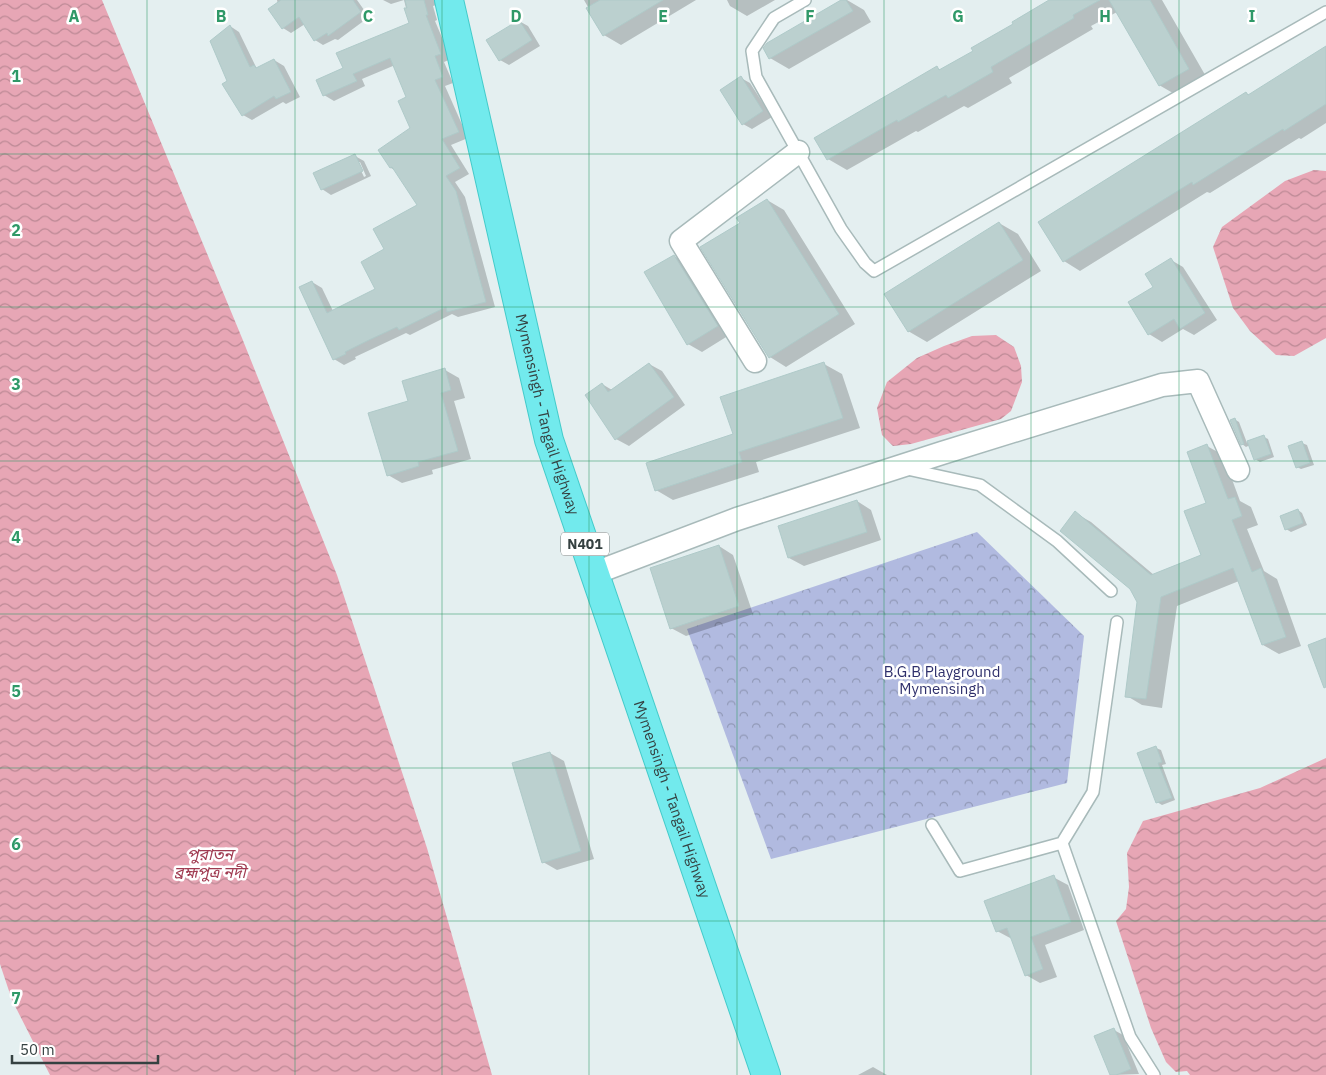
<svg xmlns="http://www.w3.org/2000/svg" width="1326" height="1075" font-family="'IBM Plex Sans','Noto Sans Bengali',sans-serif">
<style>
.park{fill:url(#park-crowns)}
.water{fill:url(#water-waves)}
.shadow{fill:#0003;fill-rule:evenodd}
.building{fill:#bbd0cf;stroke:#afcac9}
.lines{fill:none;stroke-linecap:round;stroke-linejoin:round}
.lane-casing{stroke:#a8baba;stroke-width:14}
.street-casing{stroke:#a8baba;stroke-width:25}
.highway-casing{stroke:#44cbca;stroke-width:30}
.lane{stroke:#fff;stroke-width:11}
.street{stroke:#fff;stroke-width:22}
.highway{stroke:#72eaed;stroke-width:28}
.grid{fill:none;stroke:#2f9968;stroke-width:1;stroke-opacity:0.55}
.labels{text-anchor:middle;stroke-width:5;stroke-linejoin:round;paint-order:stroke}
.shield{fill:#fff;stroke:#727a7a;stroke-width:1}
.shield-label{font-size:14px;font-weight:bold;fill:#354141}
.street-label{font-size:15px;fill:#354141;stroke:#fff}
.park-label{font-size:15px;fill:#2f306c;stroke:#fff}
.water-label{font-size:16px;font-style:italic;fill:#a03b51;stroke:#fff}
.grid-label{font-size:16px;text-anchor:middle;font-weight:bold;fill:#2f9968;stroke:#fff;stroke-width:5;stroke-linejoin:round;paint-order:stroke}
</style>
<defs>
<pattern id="park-crowns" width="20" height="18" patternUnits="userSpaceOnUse" patternTransform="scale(1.25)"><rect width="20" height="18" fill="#b1bae0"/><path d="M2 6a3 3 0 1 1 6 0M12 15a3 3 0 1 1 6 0" fill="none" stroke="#9199b7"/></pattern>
<pattern id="water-waves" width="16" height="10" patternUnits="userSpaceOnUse" patternTransform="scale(1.25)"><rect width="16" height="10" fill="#e7a6b5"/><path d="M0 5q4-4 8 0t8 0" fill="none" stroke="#bc8995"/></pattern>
</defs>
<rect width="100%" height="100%" fill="#e4eff0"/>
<path class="park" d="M977 532 1084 636 1067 783 771 859 687 629Z"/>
<path class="water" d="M0 0H102L242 338 337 575 427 848 492 1075H50L12 1000 0 964Z
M1314 170 1326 171V338L1294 356 1276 355 1250 331 1233 308 1213 247 1222 227 1285 181Z
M996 335 1014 347 1021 366 1022 382 1011 411 1001 419 911 444 893 446 882 435 877 408 887 382 917 358 944 346 972 336Z
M1326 758V1075H1190L1187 1071 1176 1072 1166 1062 1151 1028 1116 921 1126 909 1129 887 1127 853 1143 821 1260 788Z"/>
<path class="shadow" d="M277 0H357L369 17 338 40 335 39 323 45 315 40 305 24 291 33 283 28Z
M383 0H434L436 5 433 6 437 20 435 21 451 59 444 62 453 83 445 86 468 138 451 145 469 174 455 182 465 197 495 307 458 317 452 314 410 335 406 333 355 357 356 359 344 365 334 359 312 282 322 288 333 311 377 290 386 250 419 206 396 171 391 168 379 151 412 128 400 63 362 79 365 86 334 101 324 95 410 24 404 0 391 4Z
M584 0H696L621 45 604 35Z
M727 0H775L747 16 730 6Z
M844 0H847L864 10 871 22 789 69 770 58Z
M1052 0H1162L1208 80 1178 96 1159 85 1117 12 1091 26 1093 29 1009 78 1012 83 968 108 964 106 918 132 916 131 847 170 828 159 937 68 941 70 975 51Z
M519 21 528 26 540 46 509 65 500 60Z
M230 26 239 32 257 69 274 60 284 66 300 97 286 104 283 102 252 120 243 115 229 82Z
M1326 47V123L1301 139 1299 138 1210 193 1207 192 1080 271 1064 261 1040 223 1246 93 1249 95Z
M741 78 750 83 772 117 752 129 743 124Z
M355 156 364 161 371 176 331 195 322 189ZM357 162H360L366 176 364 177Z
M767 200 784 210 855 324 786 367 770 357 741 223Z
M999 223 1018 234 1041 271 927 342 908 331Z
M674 256 688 264 731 334 702 352 688 344Z
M1171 260 1183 267 1217 320 1194 335 1183 329 1162 342 1149 334 1155 287Z
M649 364 662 371 685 405 629 446 616 439 602 384 612 390Z
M824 364 842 374 860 428 756 462 759 472 673 500 656 490 734 435Z
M445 370 459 378 465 398 454 401 471 459 432 470 433 474 402 483 388 475 410 402Z
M1234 419 1239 422 1247 443 1264 437 1268 439 1274 457 1260 462 1255 459 1250 445 1246 447 1242 444Z
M1302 443 1307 445 1314 465 1301 469 1297 467Z
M1207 446 1223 455 1240 501 1251 507 1258 525 1247 529 1264 571 1277 579 1301 646 1279 654 1263 645 1239 581 1177 606 1162 708 1142 705 1127 696 1138 602 1131 588 1075 513 1091 522 1154 575 1203 556 1207 504Z
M857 501 871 510 881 540 804 566 789 558Z
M1298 510 1302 513 1307 525 1291 532 1286 529Z
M719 546 733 555 753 614 686 636 671 628Z
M1156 748 1161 750 1166 764 1162 765 1175 800 1162 805 1157 802Z
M550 753 564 761 594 859 557 870 543 862Z
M1053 877 1068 885 1084 930 1045 945 1057 977 1040 983 1026 975 1012 939 997 931Z
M1114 1030 1123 1035 1139 1074 1111 1075Z
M873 1067 887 1075H858Z"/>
<path class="building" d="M281 0H353L361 12 328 36 327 33 314 41 299 17 282 29 268 9Z
M405 0H424L428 15H426L441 54 435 56 443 77 435 80 459 132 442 139 460 168 446 176 456 191 486 302 447 312 446 307 399 330 397 327 369 340 345 352 346 354 333 360 299 287 312 281 327 313 375 289 361 262 384 249 373 229 417 205 392 167 390 168 378 150 410 128 398 101 406 97 390 58 353 74 357 81 323 96 316 80 343 68 336 53 409 23 404 8H407Z
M600 0H663L603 36 586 8Z
M841 0H846L853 11 769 59 763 48 767 43Z
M1049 0H1100L1073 15 1074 18 991 67 993 72 948 98 946 95 898 122 897 120 827 160 814 138 937 66 939 70 973 51 971 48 1013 24 1012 22Z
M1109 0H1150L1189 69 1159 86Z
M519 20 532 40 499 61 486 40Z
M230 25 250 67 254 65 256 68 274 59 291 92 276 99 274 96 242 116 222 84 227 81 210 41Z
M1326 46V104L1284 131 1283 129 1193 185 1192 182 1063 262 1038 222 1246 92 1248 95Z
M741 76 763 111 742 125 720 90Z
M355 154 363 171 321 190 313 173Z
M767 199 839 314 769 358 700 247 740 223 736 218Z
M999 222 1023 260 908 332 884 294Z
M674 255 718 326 687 345 644 272Z
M1171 258 1205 313 1180 329 1174 319 1148 335 1128 302 1153 287 1145 274Z
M824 362 843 418 739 452 742 462 655 491 646 463 733 434 720 397Z
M649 363 674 397 615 440 585 395 602 383 608 392Z
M445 368 451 390 441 393 458 451 418 462 419 466 387 476 368 413 408 401 402 381Z
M1235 418 1244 444 1241 445 1230 420Z
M1264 435 1271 454 1254 460 1247 441Z
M1302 441 1310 463 1296 468 1288 446Z
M1207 444 1228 499 1235 497 1242 516 1232 520 1252 572 1261 568 1286 637 1262 645 1233 568 1161 597 1146 699 1125 697 1137 602 1130 589 1060 531 1075 511 1151 575 1201 555 1184 511 1206 503 1187 452Z
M857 500 867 532 788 558 778 526Z
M1298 509 1303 523 1285 530 1280 516Z
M719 545 739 606 670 629 650 568Z
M1326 638V687L1324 688 1308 645Z
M1156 746 1162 762 1158 763 1172 798 1156 803 1137 753Z
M550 752 581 851 542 863 512 763Z
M1054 875 1071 922 1031 937 1043 969 1025 976 1007 928 996 932 984 901Z
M1114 1028 1131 1069 1116 1075H1110L1094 1036Z"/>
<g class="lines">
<g class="lane-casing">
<path id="lane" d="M805 0 774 18 752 51 756 77 841 229 865 263 874 271 1326 12
M907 469 980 485 1057 541 1111 591
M1117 622 1093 792 1062 843 1130 1037 1154 1075
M932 825 960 871 1062 843"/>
</g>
<g class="street-casing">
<path id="street" d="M755 361 681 241 798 152
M595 573 737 519 942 453 1162 385 1198 381 1238 470"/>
</g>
<g class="highway-casing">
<g id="highway">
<path id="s1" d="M449 0 549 440 766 1075"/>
</g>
</g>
<use href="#lane" class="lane"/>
<use href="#street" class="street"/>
<use href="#highway" class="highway"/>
</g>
<path class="grid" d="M147 0V1075M295 0V1075M442 0V1075M589 0V1075M737 0V1075M884 0V1075M1031 0V1075M1179 0V1075M0 154H1326M0 307H1326M0 461H1326M0 614H1326M0 768H1326M0 921H1326"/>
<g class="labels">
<rect class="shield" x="561" y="532.5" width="48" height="23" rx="4"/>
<g class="shield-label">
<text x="585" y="549">N401</text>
</g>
<g class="street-label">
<text dy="5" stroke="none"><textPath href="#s1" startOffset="426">Mymensingh - Tangail Highway</textPath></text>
<text dy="5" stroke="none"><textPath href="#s1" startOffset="831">Mymensingh - Tangail Highway</textPath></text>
</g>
<g class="park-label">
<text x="942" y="677">B.G.B Playground<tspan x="942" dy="17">Mymensingh</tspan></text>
</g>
<g class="water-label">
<text x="210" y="860">পুরাতন<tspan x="210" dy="18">ব্রহ্মপুত্র নদী</tspan></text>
</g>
</g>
<g class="grid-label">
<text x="74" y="22">A</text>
<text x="221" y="22">B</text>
<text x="368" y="22">C</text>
<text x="516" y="22">D</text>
<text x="663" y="22">E</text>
<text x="810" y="22">F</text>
<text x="958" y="22">G</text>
<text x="1105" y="22">H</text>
<text x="1252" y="22">I</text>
<text x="16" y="82">1</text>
<text x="16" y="236">2</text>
<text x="16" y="390">3</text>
<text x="16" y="543">4</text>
<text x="16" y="697">5</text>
<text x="16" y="850">6</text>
<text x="16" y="1004">7</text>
</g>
<path d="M12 1055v8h146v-8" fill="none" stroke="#354141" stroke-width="2.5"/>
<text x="20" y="1055" font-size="15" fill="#354141" stroke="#ffffff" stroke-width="4" paint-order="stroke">50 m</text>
</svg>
